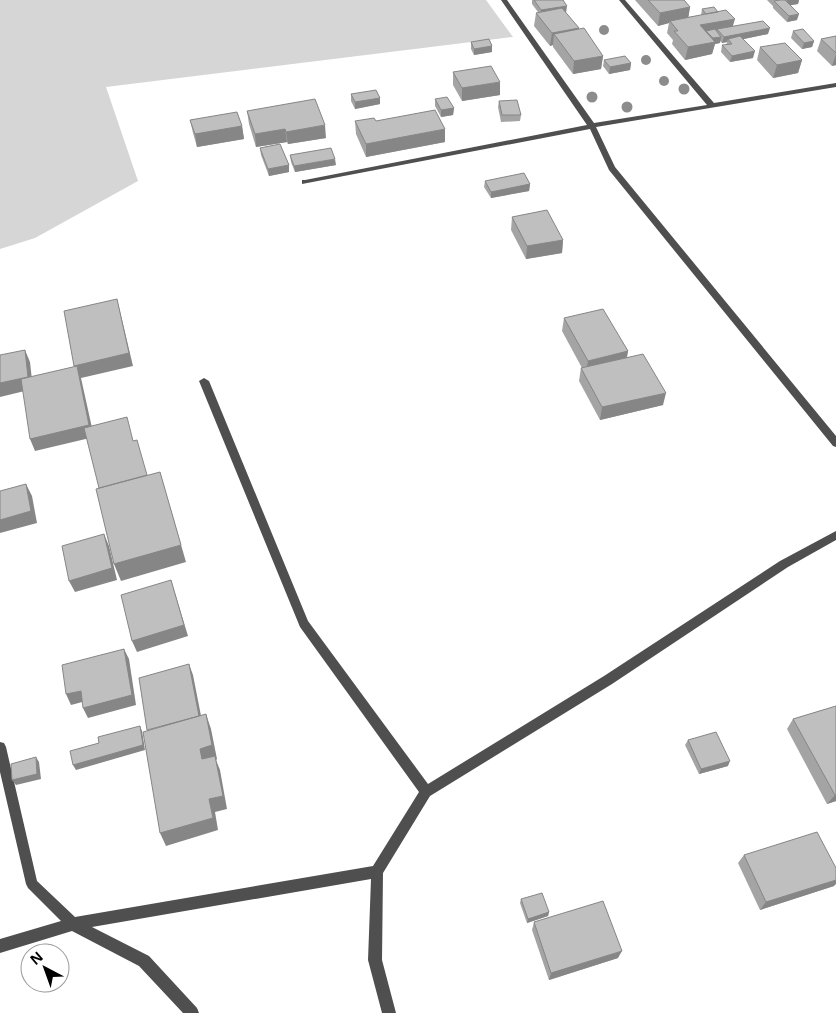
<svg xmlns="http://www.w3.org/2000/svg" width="836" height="1013" font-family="'Noto Sans',sans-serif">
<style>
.green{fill:#d6d6d6}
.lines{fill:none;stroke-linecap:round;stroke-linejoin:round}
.street{fill:#4f4f4f;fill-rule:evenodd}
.tree{fill:#8c8c8c}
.wall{fill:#a4a4a4}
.shaded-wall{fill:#868686}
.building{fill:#bfbfbf;stroke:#868686}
</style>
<rect width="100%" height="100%" fill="#fff"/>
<path class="green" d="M0 0H486L513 37 106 87 138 181 35 238 0 249Z"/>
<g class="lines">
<path class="street" d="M501 0H507L594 123 707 105 619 0H625L714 103 836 83V87L596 127 615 167 836 436V447L833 446 609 170 590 129 302 184V180H305L587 125Z
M204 378 209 381 308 621 428 784 604 676 780 561 836 531V540L788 567 612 684 430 796 383 873 382 960 396 1013H382L368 960 371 879 92 927 149 956 197 1008 199 1013H183L139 966 72 931 0 953V939L61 921 28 888 26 884 0 772V742L4 743 6 747 37 881 75 917 373 866 419 792 300 627 199 381Z"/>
</g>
<g class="tree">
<circle cx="604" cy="30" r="5"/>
<circle cx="646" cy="60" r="5"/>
<circle cx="664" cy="81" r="5"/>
<circle cx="684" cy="89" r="5.5"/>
<circle cx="592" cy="97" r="5.5"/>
<circle cx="627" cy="107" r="5.5"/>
</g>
<path class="wall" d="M532 0H563L566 13 579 28 578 30 603 56 601 69 573 74 553 47V45L550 46 534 26 536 13 538 12 532 4Z
M635 0H684L690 7 688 17 701 15 702 9 733 26 768 34 743 39 753 58 730 62 721 52 722 45H726L727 42 722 43 720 41V43L715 44 712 54 685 60 672 44 673 40 667 33 669 23 658 26Z
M767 0H799L798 4 791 5 797 20 787 22 773 8V6Z
M793 31 814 41 812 47 802 49 791 38Z
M836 36V65L832 66 817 51 821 39Z
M471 42 492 46V52L474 55 471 49Z
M760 47 802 60 798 73 773 78 757 60Z
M604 60 631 63 630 70 609 74 603 66Z
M453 72 500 95 462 101 453 85Z
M351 94 380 98V104L355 109 351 101Z
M435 99 454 108 453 115 441 117 435 106Z
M499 101 521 115 520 121 501 122 498 107Z
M247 111 326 138 288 144 287 142 256 147 249 124Z
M190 120 242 126 244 139 197 147 193 133Z
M355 121H376L445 142 366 157 356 134Z
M260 148 289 165V172L269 176 261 155Z
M290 155 336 165 295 172 291 162Z
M485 181 530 184 529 191 491 198 484 187Z
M512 217 563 240 562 253 526 259 511 230Z
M564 318 628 351 627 358 663 405 600 420 579 381 581 368H582L562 331Z
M836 706V801L827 804 787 729 793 719Z
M688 740 728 766 699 774 685 745Z
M744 855 834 886 760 910 738 863Z
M521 899 549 912 548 916 527 923 520 903Z
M534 922 618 958 549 980 532 930Z"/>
<path class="shaded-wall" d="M787 0H799L798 4 785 6Z
M567 6 566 13 541 17V10Z
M690 7 688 20 670 21 669 23 658 26 660 13Z
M799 14 797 20 787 22 789 16Z
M735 19 731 32 717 29 716 35 706 31 705 37 700 25Z
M579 28 577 41 554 34 553 45 550 46 552 33Z
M770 28 768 34 730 42 728 39 727 42 722 43 724 37Z
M721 37 720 43 715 44 712 54 685 60 688 47 713 38Z
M814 41 812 47 802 49 804 43Z
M492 46V52L474 55V49Z
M755 51 753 58 730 62 732 56Z
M836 54V65L832 66Z
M603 56 601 69 573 74 574 61Z
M802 60 798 73 773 78 777 65Z
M631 63 630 70 609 74 610 67Z
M500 82V95L462 101V88Z
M380 98V104L355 109V102Z
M454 108 453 115 441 117V110Z
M325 125 326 138 288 144 286 132Z
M242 126 244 139 197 147 195 134Z
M285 129 287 142 256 147 255 134Z
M445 129V142L366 157V144Z
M335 159 336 165 295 172 294 166Z
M289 165V172L269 176 268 169Z
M530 184 529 191 491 198V192Z
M563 240 562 253 526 259 527 246Z
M117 299 133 366 81 378 94 437 35 451 30 439 79 378 74 366Z
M25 350 30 362 33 389 0 397V383Z
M628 351 625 364 586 373 588 361Z
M666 393 663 405 600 420 602 407Z
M160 472 186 562 121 581 114 564Z
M26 484 32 496 37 523 0 533V520Z
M104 534 109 546 117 580 75 592 69 581Z
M171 580 188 636 137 652 132 641Z
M124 649 129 659 136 705 88 718 83 708Z
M189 664 193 675 204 731 153 745Z
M81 691 86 701 71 705 66 694Z
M206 714 211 729 217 759 216 760 220 770 227 809 215 812 218 830 166 846 160 833 200 749Z
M140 726 142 731 145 750 76 770 73 765Z
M36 757 39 762 41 779 16 785 12 780Z
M730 761 728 766 699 774 701 769Z
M835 795H836V801L827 804Z
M836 880V884L834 886 760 910 766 902Z
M549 912 548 916 527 923 528 919Z
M622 951 618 958 549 980 551 973Z"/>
<path class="building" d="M534 0H563L567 6 541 10Z
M648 0H684L690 7 660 13Z
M780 0H785L799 14 789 16 774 1Z
M714 7 718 12 706 14 702 9Z
M562 8 579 28 552 33 536 13Z
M726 10 735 19 700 25 715 42 688 47 674 31H678L670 21Z
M763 21 770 28 724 37 717 29Z
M584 28 603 56 574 61 554 34Z
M715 29 721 37 713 38 706 31Z
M803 29 814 41 804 43 793 31Z
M740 36 755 51 732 56 722 45 732 44 728 39Z
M836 36V53L821 39Z
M489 39 492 46 474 49 471 42Z
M785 43 802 60 777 65 760 47Z
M625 56 631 63 610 67 604 60Z
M491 66 500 82 462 88 453 72Z
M376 90 380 98 355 102 351 94Z
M447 97 454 108 441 110 435 99Z
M315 99 325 125 286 132 285 129 255 134 247 111Z
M517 100 521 115H502L499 101Z
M435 110 445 129 366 144 355 121 374 118 376 121Z
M237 112 242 126 195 134 190 120Z
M280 144 289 165 268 169 260 148Z
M331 148 335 159 294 166 290 155Z
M524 173 530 184 491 192 485 181Z
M547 210 563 240 527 246 512 217Z
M117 299 129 353 74 366 64 311Z
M603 309 628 351 588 361 564 318Z
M25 350 28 377 0 383V355Z
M643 354 666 393 602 407 581 368Z
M77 366 89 425 30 439 21 379Z
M127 417 133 441 137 440 147 475 99 488 84 428Z
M160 472 181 545 114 564 96 489Z
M26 484 31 511 0 520V491Z
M104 534 112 568 69 581 62 546Z
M171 580 184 625 132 641 121 595Z
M124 649 132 695 83 708 81 691 66 694 62 665Z
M189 664 199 716 147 730 139 678Z
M836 706V795H835L793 719Z
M206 714 212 745 200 749 202 759 215 756 223 796 209 799 213 818 160 833 143 732Z
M140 726 143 745 73 765 70 751 99 743 98 737Z
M716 732 730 761 701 769 688 740Z
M36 757 37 774 12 780 11 764Z
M817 832 836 868V880L766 902 744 855Z
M542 893 549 912 528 919 521 899Z
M603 901 622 951 551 973 534 922Z"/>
<g transform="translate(45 968) rotate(319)"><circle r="24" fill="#ffffff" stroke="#999999"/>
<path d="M0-4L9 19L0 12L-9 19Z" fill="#000000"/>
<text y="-8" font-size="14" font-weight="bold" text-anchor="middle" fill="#000000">N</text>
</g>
</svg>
